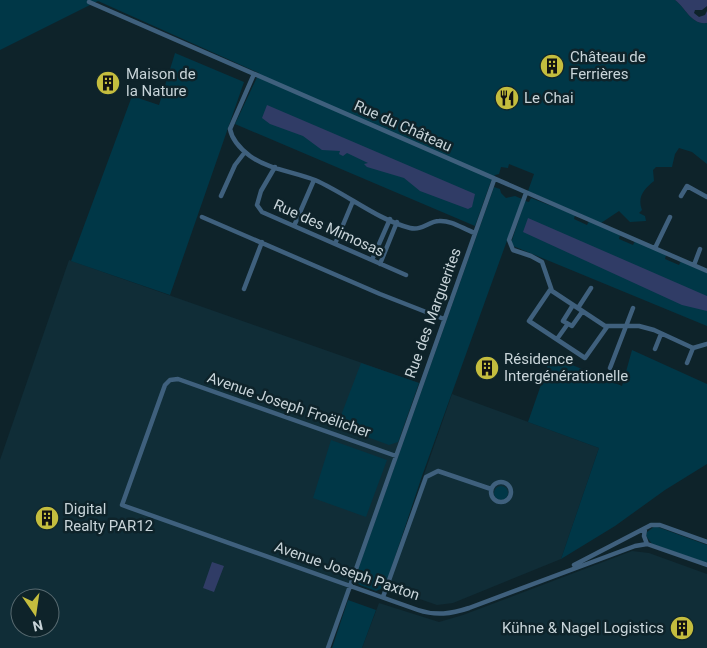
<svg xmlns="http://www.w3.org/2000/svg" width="707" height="648" font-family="Roboto,sans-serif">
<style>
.built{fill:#102d37;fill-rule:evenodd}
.green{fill:#003747}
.water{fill:#303c66}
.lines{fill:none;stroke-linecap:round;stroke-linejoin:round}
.street{stroke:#3f607d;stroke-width:4.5}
.labels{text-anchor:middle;stroke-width:5;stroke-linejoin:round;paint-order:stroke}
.poi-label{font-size:15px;fill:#c8d4d9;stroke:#0e232a;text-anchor:start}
.street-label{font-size:15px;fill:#c8d4d9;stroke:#0e232a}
</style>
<rect width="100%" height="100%" fill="#0e232a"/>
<path class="built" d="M69 260 419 383 328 648H0V460ZM20 598H50V628H20Z
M452 394 599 448 561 559 453 603 437 605 385 587Z
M632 551 649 553 707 574V648H362L379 603 439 622 463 615Z"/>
<path class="green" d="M0 0H675C686 8 691 25 707 23V164L692 152 679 148 675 154 672 167H656L653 170 654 181C644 189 637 197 642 210L639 213 645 216 646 221 630 222 619 211 601 223 528 191 534 174 509 164 508 168 501 167 499 174 495 175 491 181 475 226 235 124 259 73 98 1 0 50Z
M175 53 244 82 170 295 71 261 132 96 159 105Z
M494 187 500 189 501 193 506 198 515 196 522 199 422 476 385 587 376 591 360 585 356 581V575Z
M531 198 575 215 574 219 587 225 589 221 620 235 619 239 633 245 635 241 666 255 665 259 679 265 681 261 707 273V326L513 246 511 243 525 201 529 202Z
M632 350 707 384V464L665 490 615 526 561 559 599 448 528 422 551 356 622 386Z
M361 363 419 383 398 442 389 445 337 426Z
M331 440 387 460 366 517 313 498Z
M494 493a7 7 0 1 1 14 0a7 7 0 1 1-14 0Z
M655 526 707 545V563L652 544 646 536 647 532Z
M348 600 376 610 362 648H332Z"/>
<path class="water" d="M675 0H707V6L702 10H695L694 13 699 17 705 15 707 11V23C691 25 686 8 675 0Z
M267 105 475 194 472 207 468 209 420 191 404 178 367 167 364 164 368 163 347 153 343 156 339 154 340 151 322 150 303 136 270 124 262 118Z
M528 218 707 296V311L682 305 523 232Z
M212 562 224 566 214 592 203 588Z"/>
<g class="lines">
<path class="street" d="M89 2 707 271
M254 74 230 129C232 140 242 150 250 156 268 169 294 172 315 180 347 194 376 219 410 228 422 231 429 221 439 221 452 220 463 229 475 233
M275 167 261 191 257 205 262 212 406 275
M526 193 509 240 513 250 531 256 542 262 552 291 605 326H639L654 330 693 348 707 344
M221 196 235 165 245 152
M681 196 687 186 707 197
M202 217 380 294 444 319
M294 226 314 180
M335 244 353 201
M655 248 670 217
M372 260 390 219
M380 264 397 222
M694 265 700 249
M244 289 262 242
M550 290 529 321 585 358 607 327
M573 305 563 321 572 326 582 312
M578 308 591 288
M557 339 567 325
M655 349 661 334
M687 363 693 348
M610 368 633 308
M396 456 178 379 170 380 165 385 122 505 418 610C436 616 451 614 469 608L635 546 647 544 707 565
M491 492a10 10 0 1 1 20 0a10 10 0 1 1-20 0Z
M645 529 644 536 647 544
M574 565 651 525H660L707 542
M383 597 426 477 438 471 491 489
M328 648 494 180"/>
</g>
<defs>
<g id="building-disc" transform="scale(1.25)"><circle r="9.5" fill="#c4bd3e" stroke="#0e232a"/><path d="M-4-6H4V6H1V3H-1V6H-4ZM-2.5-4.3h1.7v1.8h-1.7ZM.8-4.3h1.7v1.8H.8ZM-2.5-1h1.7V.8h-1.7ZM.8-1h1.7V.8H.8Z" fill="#111"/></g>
<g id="restaurant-disc" transform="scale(1.25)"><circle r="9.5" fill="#c4bd3e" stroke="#0e232a"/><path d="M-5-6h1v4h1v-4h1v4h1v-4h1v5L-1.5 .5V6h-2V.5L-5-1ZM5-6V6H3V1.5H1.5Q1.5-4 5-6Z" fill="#111"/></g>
</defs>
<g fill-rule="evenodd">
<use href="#building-disc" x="552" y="66"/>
<use href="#building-disc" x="108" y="83"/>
<use href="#restaurant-disc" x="507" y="98"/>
<use href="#building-disc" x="487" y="368"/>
<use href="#building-disc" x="47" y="518"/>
<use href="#building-disc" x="682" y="628"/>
</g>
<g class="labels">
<g class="poi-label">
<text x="570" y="62">Château de<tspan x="570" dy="17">Ferrières</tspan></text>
<text x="126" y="79">Maison de<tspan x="126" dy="17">la Nature</tspan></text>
<text x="524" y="103">Le Chai</text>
<text x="504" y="364">Résidence<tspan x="504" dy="17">Intergénérationelle</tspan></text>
<text x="64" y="514">Digital<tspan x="64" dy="17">Realty PAR12</tspan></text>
<text x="664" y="633" text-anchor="end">Kühne &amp; Nagel Logistics</text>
</g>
<g class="street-label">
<text transform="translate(403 126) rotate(24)" y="5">Rue du Château</text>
<text transform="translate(329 228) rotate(24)" y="5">Rue des Mimosas</text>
<text transform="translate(433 313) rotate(-70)" y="5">Rue des Marguerites</text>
<text transform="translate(289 405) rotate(19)" y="5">Avenue Joseph Froëlicher</text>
<text transform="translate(347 571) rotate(19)" y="5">Avenue Joseph Paxton</text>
</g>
</g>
<g transform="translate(35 613) rotate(167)"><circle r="24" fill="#0e232a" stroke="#586a70"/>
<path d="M0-4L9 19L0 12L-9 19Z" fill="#c4bd3e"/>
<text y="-8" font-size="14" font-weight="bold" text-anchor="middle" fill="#c8d4d9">N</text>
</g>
</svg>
